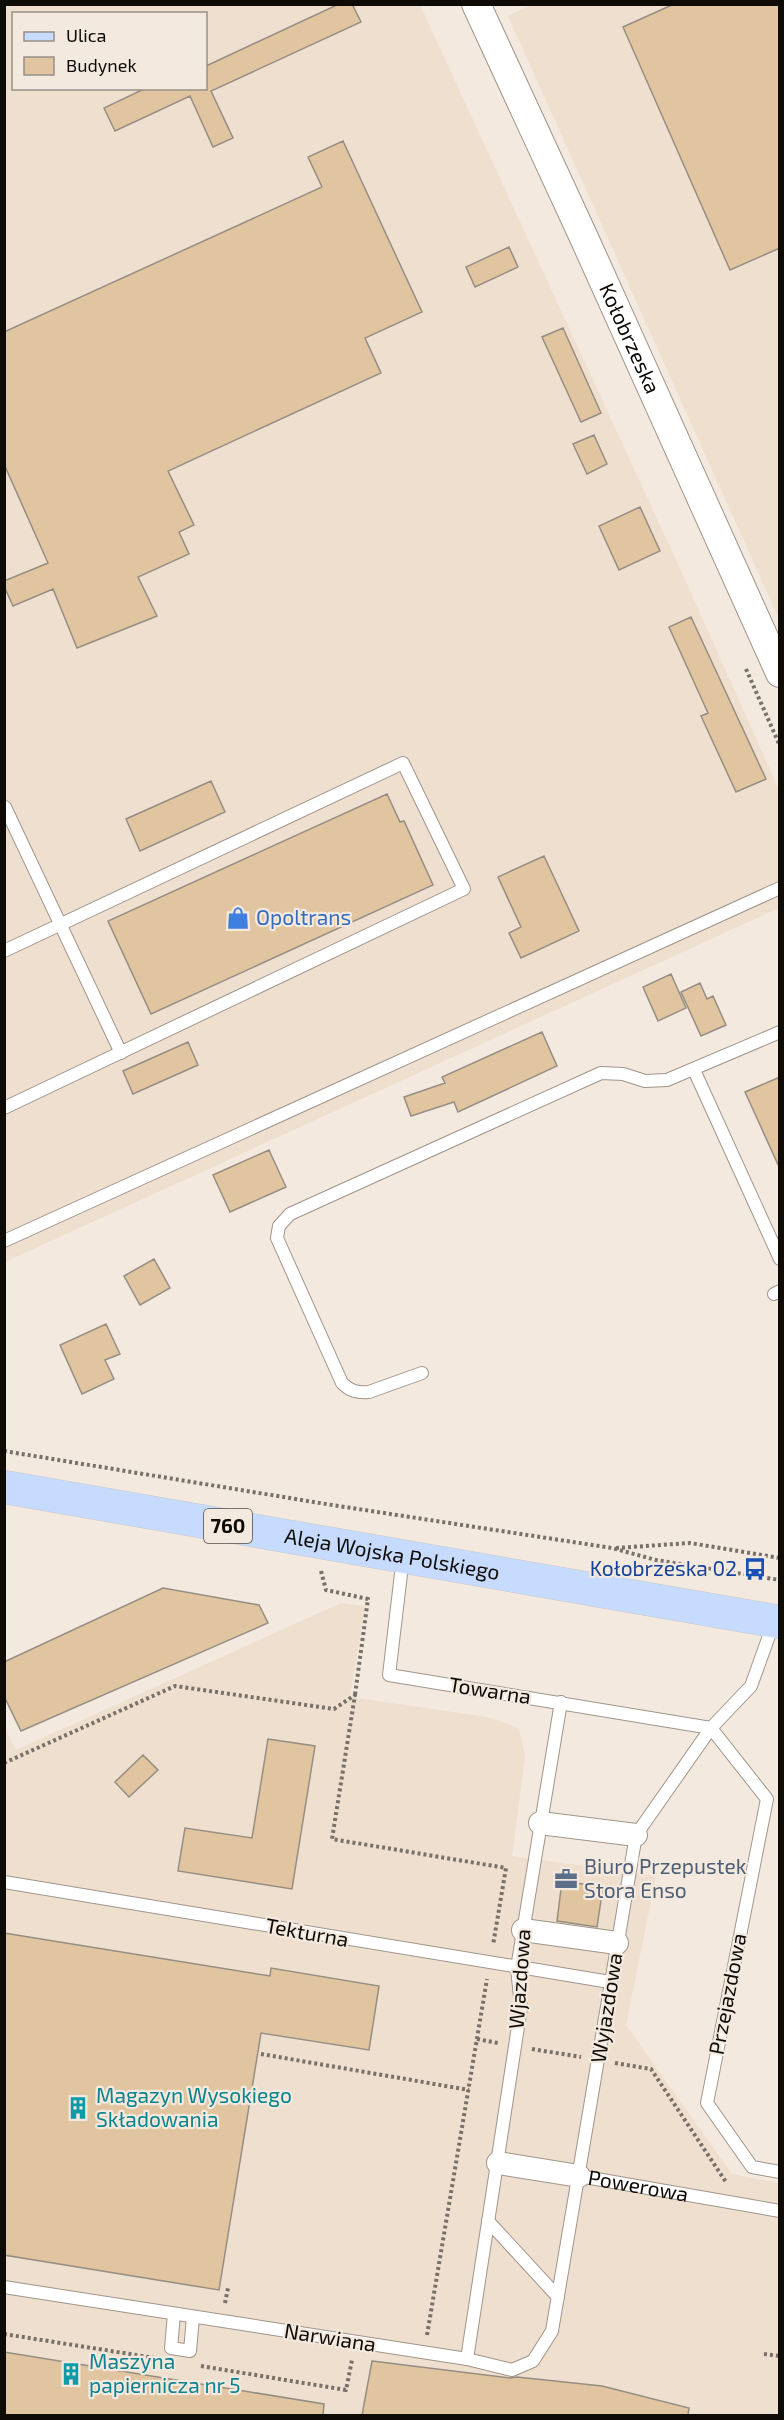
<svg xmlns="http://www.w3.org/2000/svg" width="784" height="2420" font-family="'Exo 2',sans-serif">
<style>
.built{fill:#efdfce;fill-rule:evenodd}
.building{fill:#e0c5a0;stroke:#968e83;stroke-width:1.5}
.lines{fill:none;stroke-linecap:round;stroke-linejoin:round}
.service-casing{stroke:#9f958b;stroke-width:14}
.minor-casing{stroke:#9f958b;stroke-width:24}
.tertiary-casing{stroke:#9f958b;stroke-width:30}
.primary-casing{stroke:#cac9c8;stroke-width:34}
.path{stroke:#777169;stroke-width:4;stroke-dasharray:3 3;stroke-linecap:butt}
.service{stroke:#fff;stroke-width:12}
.minor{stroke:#fff;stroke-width:22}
.tertiary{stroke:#fff;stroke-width:28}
.primary{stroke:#c7dbfe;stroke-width:33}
.labels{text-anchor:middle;stroke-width:4.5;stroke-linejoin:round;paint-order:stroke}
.shield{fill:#f3e9de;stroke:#534e48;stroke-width:1.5}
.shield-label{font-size:20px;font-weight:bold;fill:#0e0b07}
.street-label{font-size:21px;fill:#0e0b07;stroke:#f3e9de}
.shop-label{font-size:21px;fill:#366cbe;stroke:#f3e9de;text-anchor:start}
.transit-label{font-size:21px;fill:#164399;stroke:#f3e9de;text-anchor:end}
.service-label{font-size:21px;fill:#4e5e75;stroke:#f3e9de;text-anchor:start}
.culture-label{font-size:21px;fill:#0d838f;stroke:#f3e9de;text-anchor:start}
</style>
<rect width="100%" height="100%" fill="#f3e9de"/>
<path class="built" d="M534 4 779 5V619L508 16Z
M4 5H420L683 575 780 792 779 908 5 1262ZM14 14H206V88H14Z
M341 1603 365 1606 350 1697 487 1717 519 1728 525 1757 512 1856 656 1876 626 2025 732 2174 779 2183V2415H5L4 1726 16 1750Z"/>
<path class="building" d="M339 4H352L361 22 211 91 233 138 213 147 190 96 115 131 104 108 146 88H206V66Z
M674 4H780V248L730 270 623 27Z
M343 141 422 312 365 338 381 373 168 471 194 525 179 532 189 554 138 577 157 616 77 648 53 589 13 606 4 586V581L48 563 4 464V332L322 187 308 157Z
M509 247 518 267 475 287 466 267Z
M563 328 601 413 581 422 542 337Z
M594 435 607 464 587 474 573 444Z
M640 507 660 551 619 570 599 526Z
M691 617 766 779 736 792 701 716 708 713 669 627Z
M211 781 225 812 140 851 126 819Z
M387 794 400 822 404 821 433 885 151 1014 108 921Z
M544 856 579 931 521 958 509 933 521 927 498 877Z
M671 974 686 1008 658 1021 643 987Z
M700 983 707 999 713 996 726 1025 701 1036 681 992Z
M542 1032 557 1066 458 1112 454 1102 411 1116 404 1097 445 1083 442 1077Z
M188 1042 198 1065 133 1094 123 1071Z
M780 1077V1169L745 1092Z
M269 1150 286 1187 230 1212 213 1175Z
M154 1259 170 1288 140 1305 124 1276Z
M106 1324 120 1354 105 1360 114 1379 82 1394 60 1345Z
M163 1588 259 1605 268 1623 21 1731 4 1696V1662Z
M268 1739 315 1746 292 1889 178 1871 185 1828 252 1838Z
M143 1755 158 1770 129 1797 115 1782Z
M562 1881 603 1887 597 1927 557 1921Z
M4 1933 270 1976 271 1968 379 1986 369 2050 261 2033 219 2290 4 2255Z
M4 2352 324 2404 323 2415H4Z
M372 2361 510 2378 517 2377 602 2386 689 2408 688 2415H362Z"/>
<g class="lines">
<g class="service-casing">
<g id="service">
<path d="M5 807 121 1053"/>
<path d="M4 951 403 763 464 889 4 1108"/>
<path d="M694 1070 780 1259"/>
<path d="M4 1241 780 888"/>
<path d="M774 1294 780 1291"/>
<path d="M422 1373 369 1392C357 1393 350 1391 342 1383L277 1238 279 1226 290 1214 601 1073 623 1074 645 1081 667 1080 780 1032"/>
<path d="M403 1557 389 1675 711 1728"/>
<path d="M711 1728 767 1799 707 2103 752 2167 780 2172"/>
<path d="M4 1882 610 1982"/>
<path id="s1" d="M579 2176 780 2211"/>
<path d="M488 2221 558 2297"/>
<path d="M4 2287 467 2359 512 2370 533 2361 552 2331 636 1835 711 1728 751 1686 774 1622"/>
<path d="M174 2314 171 2348 190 2351 193 2317"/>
<path d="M467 2359 521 2007 517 1968 561 1702"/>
</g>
</g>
<g class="minor-casing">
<path id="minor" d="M540 1823 636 1835
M523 1930 617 1943
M498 2163 579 2176"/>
</g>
<g class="tertiary-casing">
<g id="tertiary">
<path id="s2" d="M476 4 585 240 780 673"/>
</g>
</g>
<g class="primary-casing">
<g id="primary">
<path id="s3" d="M4 1487 780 1622"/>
</g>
</g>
<path class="path" d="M746 669 780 746
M4 1451 332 1505 612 1548 656 1560 780 1580
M616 1548 690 1543 780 1558
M321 1571 326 1590 368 1599 355 1695
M4 1763 175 1686 334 1709 355 1695 332 1839 506 1868 493 1945
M477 2039 498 2043
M532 2049 581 2057
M261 2054 469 2090
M615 2063 651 2069 726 2182
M225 2303 228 2288
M4 2334 155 2358
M427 2335 487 1979
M764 2354 780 2356
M201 2366 346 2390 352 2360"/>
<use href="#service" class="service"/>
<use href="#minor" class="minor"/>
<use href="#tertiary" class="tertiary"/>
<use href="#primary" class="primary"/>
</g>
<defs>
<g id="shop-bare" transform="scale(1.8)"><path d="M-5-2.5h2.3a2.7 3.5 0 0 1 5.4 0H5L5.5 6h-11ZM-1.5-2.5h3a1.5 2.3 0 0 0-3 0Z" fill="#3f7fe0" stroke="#f3e9de" stroke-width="2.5" paint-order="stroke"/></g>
<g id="bus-bare" transform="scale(1.8)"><path d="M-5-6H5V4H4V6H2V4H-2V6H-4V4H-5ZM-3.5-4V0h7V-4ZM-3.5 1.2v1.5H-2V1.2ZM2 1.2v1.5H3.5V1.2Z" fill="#1a4fb4" stroke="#f3e9de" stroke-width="2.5" paint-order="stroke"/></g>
<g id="office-bare" transform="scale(1.8)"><path d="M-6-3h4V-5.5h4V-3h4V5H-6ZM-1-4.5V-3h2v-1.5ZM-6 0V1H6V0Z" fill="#5c6f8a" stroke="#f3e9de" stroke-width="2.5" paint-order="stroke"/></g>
<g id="building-bare" transform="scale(1.8)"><path d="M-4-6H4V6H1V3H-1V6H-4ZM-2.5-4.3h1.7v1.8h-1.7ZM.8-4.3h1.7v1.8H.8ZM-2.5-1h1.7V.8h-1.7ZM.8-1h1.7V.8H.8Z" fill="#0f9aa8" stroke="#f3e9de" stroke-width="2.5" paint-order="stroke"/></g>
</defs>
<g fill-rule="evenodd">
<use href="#shop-bare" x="238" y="918"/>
<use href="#bus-bare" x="755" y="1569"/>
<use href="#office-bare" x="566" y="1879"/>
<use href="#building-bare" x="78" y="2108"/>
<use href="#building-bare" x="71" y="2374"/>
</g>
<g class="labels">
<rect class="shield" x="204" y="1509" width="48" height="34" rx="4.5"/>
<g class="shield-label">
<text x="228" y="1533">760</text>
</g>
<g class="street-label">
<text dy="7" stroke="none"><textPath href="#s2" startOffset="368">Kołobrzeska</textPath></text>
<text dy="7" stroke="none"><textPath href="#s3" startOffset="394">Aleja Wojska Polskiego</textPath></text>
<text transform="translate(490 1691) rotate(9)" y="7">Towarna</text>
<text transform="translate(307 1933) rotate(10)" y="7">Tekturna</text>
<text transform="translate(520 1979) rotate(-86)" y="7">Wjazdowa</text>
<text transform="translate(728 1994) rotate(-79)" y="7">Przejazdowa</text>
<text transform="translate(607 2008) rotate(-81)" y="7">Wyjazdowa</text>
<text dy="7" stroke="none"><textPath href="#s1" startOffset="60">Powerowa</textPath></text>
<text transform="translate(330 2338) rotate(9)" y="7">Narwiana</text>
</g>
<g class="shop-label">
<text x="256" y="925">Opoltrans</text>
</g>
<g class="transit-label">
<text x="737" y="1576">Kołobrzeska 02</text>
</g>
<g class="service-label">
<text x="584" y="1874">Biuro Przepustek<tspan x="584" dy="24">Stora Enso</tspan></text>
</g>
<g class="culture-label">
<text x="96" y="2103">Magazyn Wysokiego<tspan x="96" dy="24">Składowania</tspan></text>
<text x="89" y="2369">Maszyna<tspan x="89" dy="24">papiernicza nr 5</tspan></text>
</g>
</g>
<rect width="784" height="2420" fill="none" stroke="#0e0b07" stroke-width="12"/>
<rect x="12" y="12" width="195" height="78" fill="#f3e9de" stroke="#979088" stroke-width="1.5"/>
<rect x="24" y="32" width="30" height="9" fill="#c7dbfe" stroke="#979088" stroke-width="1.5"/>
<text x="66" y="42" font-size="18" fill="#0e0b07">Ulica</text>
<rect x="24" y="57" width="30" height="18" fill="#e0c5a0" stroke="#979088" stroke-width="1.5"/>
<text x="66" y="72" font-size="18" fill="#0e0b07">Budynek</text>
</svg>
